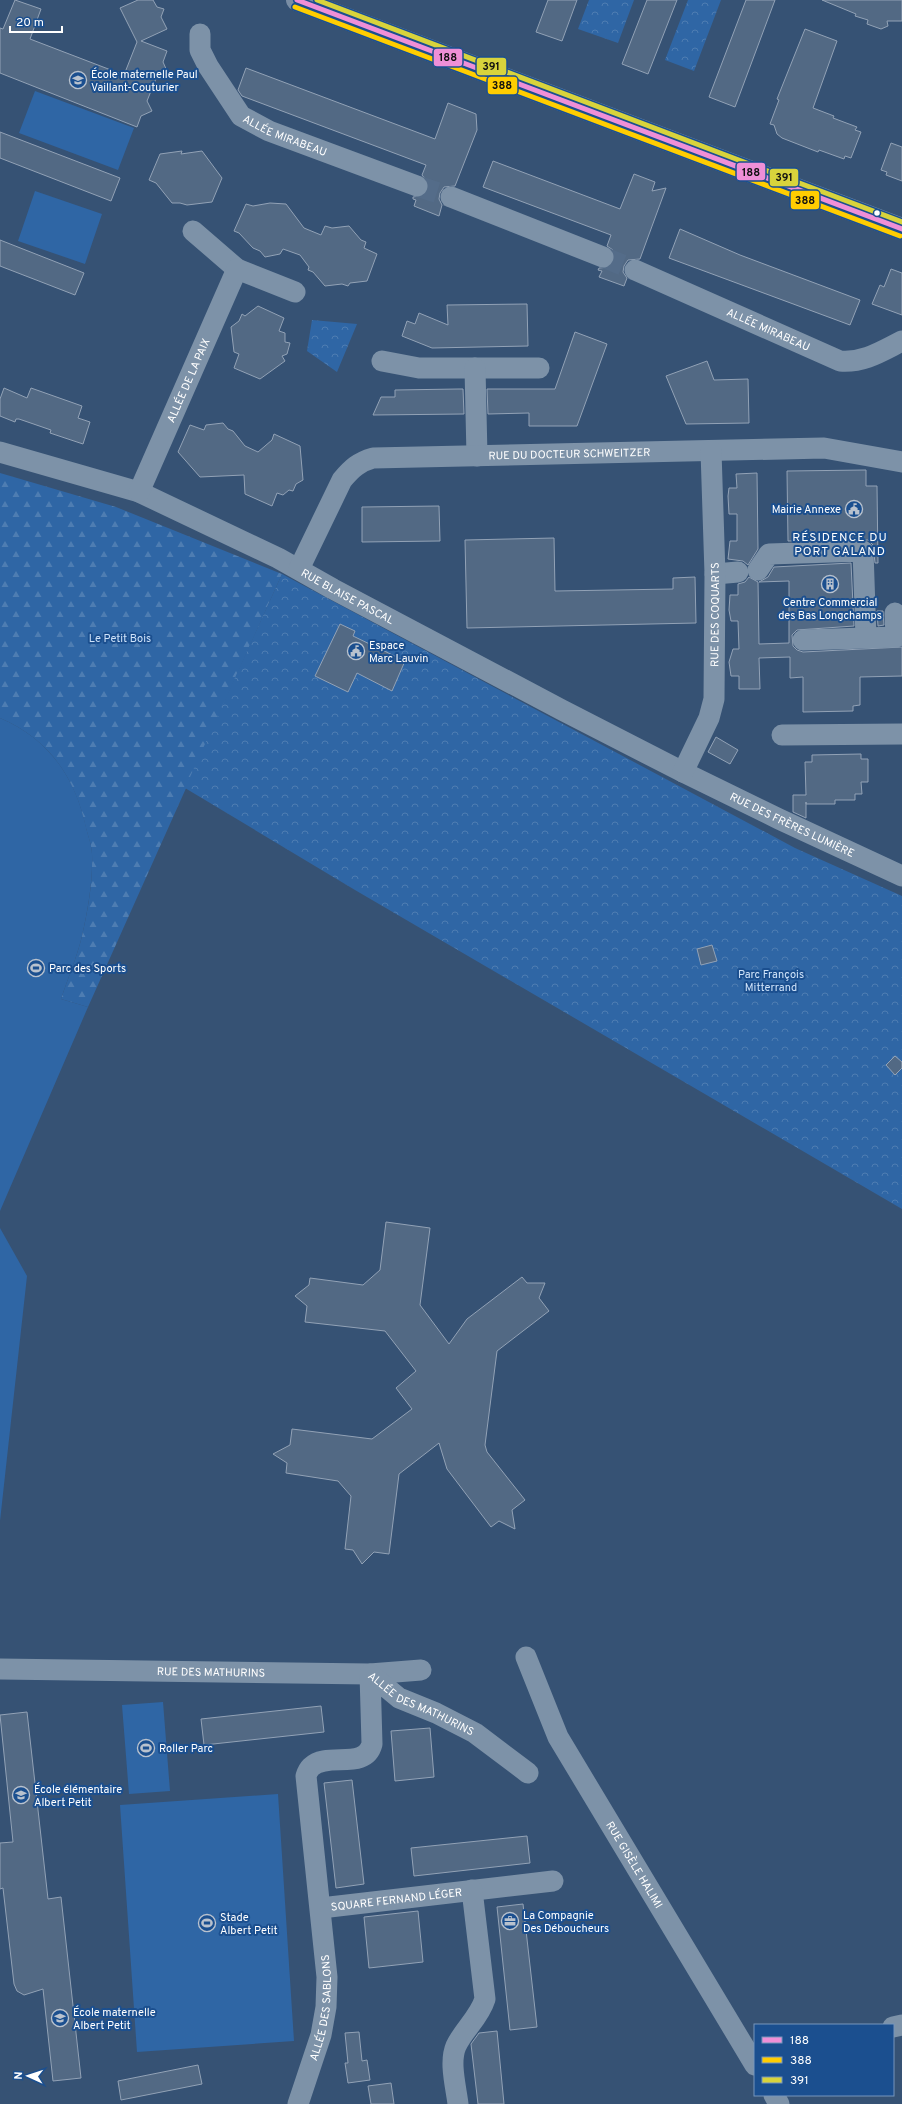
<svg xmlns="http://www.w3.org/2000/svg" width="902" height="2104" font-family="Overpass,sans-serif">
<style>
.grass{fill:#2f66a5}
.forest{fill:url(#forest-firs)}
.park{fill:url(#park-crowns)}
.building{fill:#526984;stroke:#92a2b6}
.lines{fill:none;stroke-linecap:round;stroke-linejoin:round}
.street-tunnel{stroke:#546c89;stroke-width:21;stroke-dasharray:21 10;stroke-linecap:butt}
.street{stroke:#7d92a8;stroke-width:21}
.secondary{stroke:#798da4;stroke-width:22}
.bus-1-casing{stroke:#1b4f8f;stroke-width:8}
.bus-2-casing{stroke:#1b4f8f;stroke-width:8}
.bus-3-casing{stroke:#1b4f8f;stroke-width:8}
.bus-1{stroke:#ef8fd7;stroke-width:5}
.bus-2{stroke:#ffcd01;stroke-width:5}
.bus-3{stroke:#d8d33c;stroke-width:5}
.bus-dot{fill:#fff;stroke:#1b4f8f;stroke-width:1.5}
.labels{text-anchor:middle;stroke-width:4;stroke-linejoin:round;paint-order:stroke}
.poi-label{font-size:11px;fill:#fff;stroke:#1b4f8f;text-anchor:start}
.street-label{font-size:11px;fill:#fff;stroke:#1b4f8f}
.park-label{font-size:11px;fill:#cfe3fa;stroke:#1b4f8f}
.neighbourhood-label{font-size:12px;letter-spacing:1px;fill:#fff;stroke:#1b4f8f}
.line-badge{stroke:#1b4f8f;stroke-width:1.5}
.pale-badge-label{font-size:11px;text-anchor:middle;font-weight:bold;fill:#111}
</style>
<defs>
<pattern id="forest-firs" width="22" height="20" patternUnits="userSpaceOnUse"><rect width="22" height="20" fill="#2f66a5"/><path d="M5 1l3.5 6h-7zM16 11l3.5 6h-7z" fill="#4e7db2"/></pattern>
<pattern id="park-crowns" width="20" height="18" patternUnits="userSpaceOnUse"><rect width="20" height="18" fill="#2f66a5"/><path d="M2 6a3 3 0 1 1 6 0M12 15a3 3 0 1 1 6 0" fill="none" stroke="#4e7db2"/></pattern>
</defs>
<rect width="100%" height="100%" fill="#365274"/>
<path class="grass" d="M35 91 134 128 118 170 19 133Z
M35 191 102 214 85 264 18 241Z
M0 718C49 739 75 777 86 827 88 836 92 845 92 854 93 880 88 910 82 936 77 957 68 978 61 999L88 1007 0 1211Z
M0 1228 27 1276 0 1521Z
M163 1702 170 1791 129 1794 122 1705Z
M278 1794 294 2041 137 2052 120 1805Z"/>
<path class="forest" d="M0 473 116 507 282 574 88 1007 61 999C68 978 77 957 82 936 88 910 93 881 92 854 92 846 88 836 86 828 75 777 49 739 0 718Z"/>
<path class="park" d="M589 0H634L618 43 578 29Z
M688 0H721L694 71 665 60Z
M312 320 357 324 337 372 307 351Z
M282 574 795 848 902 896V1209L355 890 185 788Z"/>
<path class="building" d="M15 0 41 9 30 39 124 75 137 42 120 8 138 0H153L157 7 164 9 161 17 167 29 141 41 167 51 163 62 167 71 157 76 147 101 152 111 141 116 137 127 0 73V28L3 29Z
M548 0H577L562 41 536 32Z
M647 0H677L648 74 622 64Z
M746 0H775L735 107 709 97Z
M822 0H902V21H887L888 26 881 29 867 24 868 20 855 16 856 14Z
M805 29 837 41 813 108 834 116 833 118 857 127 855 130 861 132 851 158 845 156 844 159 819 150 818 152 782 138 777 134 774 125 770 124 779 100 777 99Z
M246 68 435 139 448 103 476 114 477 130 455 186 444 187 440 193 439 199 442 205 439 216 414 206 416 200 413 199V197L424 195 428 190 429 184 422 175 426 165 242 96 238 90Z
M0 132 120 178 111 201 0 158Z
M891 143 902 147V181L886 175 887 172 881 170Z
M182 151 181 154 202 151 222 178 212 202 187 205 180 203H172L156 183 149 180 160 154Z
M493 161 620 209 634 174 655 182 652 191 666 188 640 259 628 260 624 266 623 272 627 278 624 286 599 277 602 271 598 270 599 268 610 267 614 261 613 250 607 246 611 235 483 187Z
M270 203 286 204 304 228 321 235 325 226 332 228 349 226 361 240 366 242 364 248 377 254 367 281 350 283 348 286 342 284 325 286 313 272 308 270 309 267 300 255 283 249 280 254 265 257 260 251 253 248 239 233 234 231 246 204 253 206Z
M680 229 740 255 860 300 850 325 669 258Z
M0 240 84 273 75 295 0 266Z
M891 269 902 273V315L872 304 880 285 884 287Z
M527 304 528 346 432 348 402 336 407 321 415 324 419 313 448 325 447 305Z
M258 306 284 318 279 331 285 333V342L290 343 287 354 282 356 285 361 260 379 234 368 239 354 234 352 231 327 239 321 242 314 245 316Z
M575 332 607 344 577 426H529V413L488 414 487 389H555Z
M707 361 714 380 748 379 749 423 686 424 666 376Z
M4 388 27 398 31 388 82 406 78 418 90 422 83 444 50 433 51 430 19 419H16L15 422 0 416V399Z
M458 389H463L464 414 373 415 381 397H395V390Z
M223 423 228 429 233 431 245 446 258 452 272 440 274 434 300 446 303 480 296 484 293 491 289 490 283 495 277 493 272 506 245 494 244 475 200 477 178 452 190 425 204 430 206 425Z
M866 470V486H877L878 563H875L873 545 868 540 788 541 787 471Z
M757 473 758 549 748 565 743 561 728 559 730 541H737V514H729L728 496 729 488H737L736 474Z
M439 506 440 541 362 542V507Z
M554 538 555 591 673 589V578L695 577 696 623 467 628 465 540Z
M851 563 854 626 797 630 792 635 793 646 797 650 803 652 902 647V676L860 677V705L853 706V711L803 712V677L790 678V657L759 658 760 689H739V676H731L729 662 733 649H739L738 621H731L729 610 730 595H738V584L745 582 749 577 758 582 759 644 789 643V581L759 582 768 577 774 567Z
M877 611H883L884 625 878 626Z
M340 624 355 631 353 636 405 661 392 691 357 673 348 692 315 676Z
M716 737 738 750 730 764 708 752Z
M861 754V759H868V782H861L862 794H855V800H835V804H806V802V818L793 812V795H806L805 762H812V755Z
M712 945 717 961 701 965 697 949Z
M895 1056 902 1062V1068L895 1075 886 1065Z
M386 1222 430 1228 420 1305 449 1344 467 1319 522 1277 527 1283H545L539 1298 549 1311 497 1351 485 1445 487 1452 525 1500 512 1510 515 1529 499 1521 491 1527 447 1469 439 1443 399 1474 389 1554 374 1552 362 1564 353 1550 345 1549 351 1496 338 1481 286 1473 287 1463 273 1454 290 1445 292 1429 372 1439 412 1409 396 1388 416 1371 385 1331 305 1322 307 1306 295 1296 309 1285 310 1278 363 1285 380 1270Z
M321 1706 324 1732 204 1745 201 1719Z
M27 1712 48 1899 61 1897 81 2078 53 2081 43 1989 24 1995 17 1991 14 1984 3 1888 0 1889V1843L13 1842 0 1715Z
M430 1728 434 1777 395 1781 391 1731Z
M352 1780 364 1884 336 1888 324 1783Z
M527 1836 530 1863 414 1876 411 1848Z
M523 1904 537 2027 510 2030 497 1907Z
M418 1911 423 1962 369 1968 364 1917Z
M497 2031 504 2104H478L471 2044 479 2033Z
M359 2032 362 2061 367 2060 370 2080 348 2083 345 2063H348L345 2033Z
M198 2065 202 2084 121 2100 118 2081Z
M391 2083 394 2104H371L368 2086Z"/>
<g class="lines">
<path class="street-tunnel" d="M417 186 451 197
M603 257 635 270"/>
<g class="street">
<path id="s1" d="M200 34V50L208 66 241 116 269 131 417 186"/>
<path d="M451 197 603 257"/>
<path d="M193 231 237 269"/>
<path id="s2" d="M635 270 840 361C864 363 882 351 902 341"/>
<path d="M382 361 419 368H539"/>
<path d="M475 368 477 456"/>
<path id="s3" d="M0 452 139 492 278 558 333 589 562 710 683 772 779 819 902 876"/>
<path id="s4" d="M139 492 237 269 295 292"/>
<path id="s5" d="M299 569 342 480C352 468 359 462 373 458L824 448 902 462"/>
<path d="M758 570 769 554 863 551 866 638"/>
<path d="M715 574 738 572"/>
<path d="M803 640 896 637 895 613"/>
<path d="M782 735 902 734"/>
<path id="s6" d="M683 772 709 718 714 699 715 574 711 451"/>
<path id="s7" d="M526 1657 558 1737 755 2065"/>
<path id="s8" d="M0 1669 370 1674 421 1670"/>
<path id="s9" d="M321 1908 553 1881"/>
<path d="M893 2027 902 2025"/>
<path d="M774 2095 779 2104"/>
<path id="s10" d="M298 2104 321 2035 326 2007 327 1977 306 1776C307 1773 309 1769 311 1767 327 1751 365 1771 372 1744L370 1674 399 1698 436 1713 475 1733 528 1773"/>
<path d="M458 2104C456 2087 449 2062 456 2046 464 2029 479 2018 485 1999L472 1890"/>
</g>
<path class="secondary" d="M297 0 902 229"/>
<g class="bus-1-casing">
<path id="bus-1" d="M297 0 902 229"/>
</g>
<g class="bus-2-casing">
<path id="bus-2" d="M295 7 900 236"/>
</g>
<g class="bus-3-casing">
<path id="bus-3" d="M317 0 902 222"/>
</g>
<use href="#bus-1" class="bus-1"/>
<use href="#bus-2" class="bus-2"/>
<use href="#bus-3" class="bus-3"/>
</g>
<defs>
<g id="school-ring" transform="scale(0.9)"><circle r="9.5" fill="#1b4f8f" stroke="#b9c2ce" stroke-width="1.5"/><path d="M0-5L7-2L0 1L-7-2ZM-4 1L0 2.5L4 1V4Q0 6-4 4Z" fill="#b9c2ce"/></g>
<g id="civic-ring" transform="scale(0.9)"><circle r="9.5" fill="#1b4f8f" stroke="#b9c2ce" stroke-width="1.5"/><path d="M-.6-6.5H3V-4.5H.6V-3L4-1V1h2V6H-6V1h2V-1L-.6-3ZM-1.2 2.5V6h2.4V2.5Z" fill="#b9c2ce"/></g>
<g id="building-ring" transform="scale(0.9)"><circle r="9.5" fill="#1b4f8f" stroke="#b9c2ce" stroke-width="1.5"/><path d="M-4-6H4V6H1V3H-1V6H-4ZM-2.5-4.3h1.7v1.8h-1.7ZM.8-4.3h1.7v1.8H.8ZM-2.5-1h1.7V.8h-1.7ZM.8-1h1.7V.8H.8Z" fill="#b9c2ce"/></g>
<g id="stadium-ring" transform="scale(0.9)"><circle r="9.5" fill="#1b4f8f" stroke="#b9c2ce" stroke-width="1.5"/><path d="M0-5a6.5 5 0 1 0 0 10a6.5 5 0 1 0 0-10ZM-3.5-1.8h7v3.6h-7Z" fill="#b9c2ce"/></g>
<g id="office-ring" transform="scale(0.9)"><circle r="9.5" fill="#1b4f8f" stroke="#b9c2ce" stroke-width="1.5"/><path d="M-6-3h4V-5.5h4V-3h4V5H-6ZM-1-4.5V-3h2v-1.5ZM-6 0V1H6V0Z" fill="#b9c2ce"/></g>
</defs>
<g fill-rule="evenodd">
<use href="#school-ring" x="78" y="80"/>
<use href="#civic-ring" x="854" y="509"/>
<use href="#building-ring" x="830" y="584"/>
<use href="#civic-ring" x="356" y="651"/>
<use href="#stadium-ring" x="36" y="968"/>
<use href="#stadium-ring" x="146" y="1748"/>
<use href="#school-ring" x="21" y="1795"/>
<use href="#office-ring" x="510" y="1921"/>
<use href="#stadium-ring" x="207" y="1923"/>
<use href="#school-ring" x="60" y="2018"/>
</g>
<circle class="bus-dot" cx="877" cy="213" r="3.5"/>
<g class="labels">
<g class="poi-label">
<text x="91" y="78">École maternelle Paul<tspan x="91" dy="13">Vaillant-Couturier</tspan></text>
<text x="841" y="513" text-anchor="end">Mairie Annexe</text>
<text x="830" y="606" text-anchor="middle">Centre Commercial<tspan x="830" dy="13">des Bas Longchamps</tspan></text>
<text x="369" y="649">Espace<tspan x="369" dy="13">Marc Lauvin</tspan></text>
<text x="49" y="972">Parc des Sports</text>
<text x="159" y="1752">Roller Parc</text>
<text x="34" y="1793">École élémentaire<tspan x="34" dy="13">Albert Petit</tspan></text>
<text x="523" y="1919">La Compagnie<tspan x="523" dy="13">Des Déboucheurs</tspan></text>
<text x="220" y="1921">Stade<tspan x="220" dy="13">Albert Petit</tspan></text>
<text x="73" y="2016">École maternelle<tspan x="73" dy="13">Albert Petit</tspan></text>
</g>
<g class="street-label">
<text dy="4" stroke="none"><textPath href="#s1" startOffset="142">ALLÉE MIRABEAU</textPath></text>
<text dy="4" stroke="none"><textPath href="#s2" startOffset="146">ALLÉE MIRABEAU</textPath></text>
<text dy="4" stroke="none"><textPath href="#s4" startOffset="122">ALLÉE DE LA PAIX</textPath></text>
<text dy="4" stroke="none"><textPath href="#s5" startOffset="334">RUE DU DOCTEUR SCHWEITZER</textPath></text>
<text dy="4" stroke="none"><textPath href="#s3" startOffset="378">RUE BLAISE PASCAL</textPath></text>
<text dy="4" stroke="none"><textPath href="#s6" startOffset="164">RUE DES COQUARTS</textPath></text>
<text dy="4" stroke="none"><textPath href="#s3" startOffset="878">RUE DES FRÈRES LUMIÈRE</textPath></text>
<text dy="4" stroke="none"><textPath href="#s8" startOffset="211">RUE DES MATHURINS</textPath></text>
<text dy="4" stroke="none"><textPath href="#s10" startOffset="543">ALLÉE DES MATHURINS</textPath></text>
<text dy="4" stroke="none"><textPath href="#s7" startOffset="235">RUE GISÈLE HALIMI</textPath></text>
<text dy="4" stroke="none"><textPath href="#s9" startOffset="76">SQUARE FERNAND LÉGER</textPath></text>
<text dy="4" stroke="none"><textPath href="#s10" startOffset="100">ALLÉE DES SABLONS</textPath></text>
</g>
<g class="park-label">
<text x="120" y="642">Le Petit Bois</text>
<text x="771" y="978">Parc François<tspan x="771" dy="13">Mitterrand</tspan></text>
</g>
<g class="neighbourhood-label">
<text x="840" y="541">RÉSIDENCE DU<tspan x="840" dy="14">PORT GALAND</tspan></text>
</g>
</g>
<g class="line-badge">
<rect x="433" y="48" width="30" height="19" rx="4" fill="#ef8fd7"/>
<rect x="476" y="57" width="31" height="19" rx="4" fill="#d8d33c"/>
<rect x="487" y="76" width="31" height="19" rx="4" fill="#ffcd01"/>
<rect x="736" y="162" width="30" height="19" rx="4" fill="#ef8fd7"/>
<rect x="769" y="168" width="30" height="19" rx="4" fill="#d8d33c"/>
<rect x="790" y="190" width="30" height="20" rx="4" fill="#ffcd01"/>
</g>
<g class="pale-badge-label">
<text x="448" y="61">188</text>
<text x="491" y="70">391</text>
<text x="502" y="89">388</text>
<text x="751" y="176">188</text>
<text x="784" y="181">391</text>
<text x="805" y="204">388</text>
</g>
<rect x="754" y="2024" width="140" height="72" fill="#1b4f8f" stroke="#7695bc"/>
<rect x="762" y="2037" width="20" height="6" fill="#ef8fd7" stroke="#7695bc"/>
<text x="790" y="2044" font-size="12" fill="#ffffff">188</text>
<rect x="762" y="2057" width="20" height="6" fill="#ffcd01" stroke="#7695bc"/>
<text x="790" y="2064" font-size="12" fill="#ffffff">388</text>
<rect x="762" y="2077" width="20" height="6" fill="#d8d33c" stroke="#7695bc"/>
<text x="790" y="2084" font-size="12" fill="#ffffff">391</text>
<g transform="translate(28 2076) rotate(273)" stroke="#1b4f8f" stroke-width="3" paint-order="stroke">
<path d="M0-3L7 15L0 10L-7 15Z" fill="#ffffff"/>
<text y="-6" font-size="11" font-weight="bold" text-anchor="middle" fill="#ffffff">N</text>
</g>
<path d="M10 26v6h52v-6" fill="none" stroke="#ffffff" stroke-width="2"/>
<text x="16" y="26" font-size="12" fill="#ffffff" stroke="#1b4f8f" stroke-width="3" paint-order="stroke">20 m</text>
</svg>
